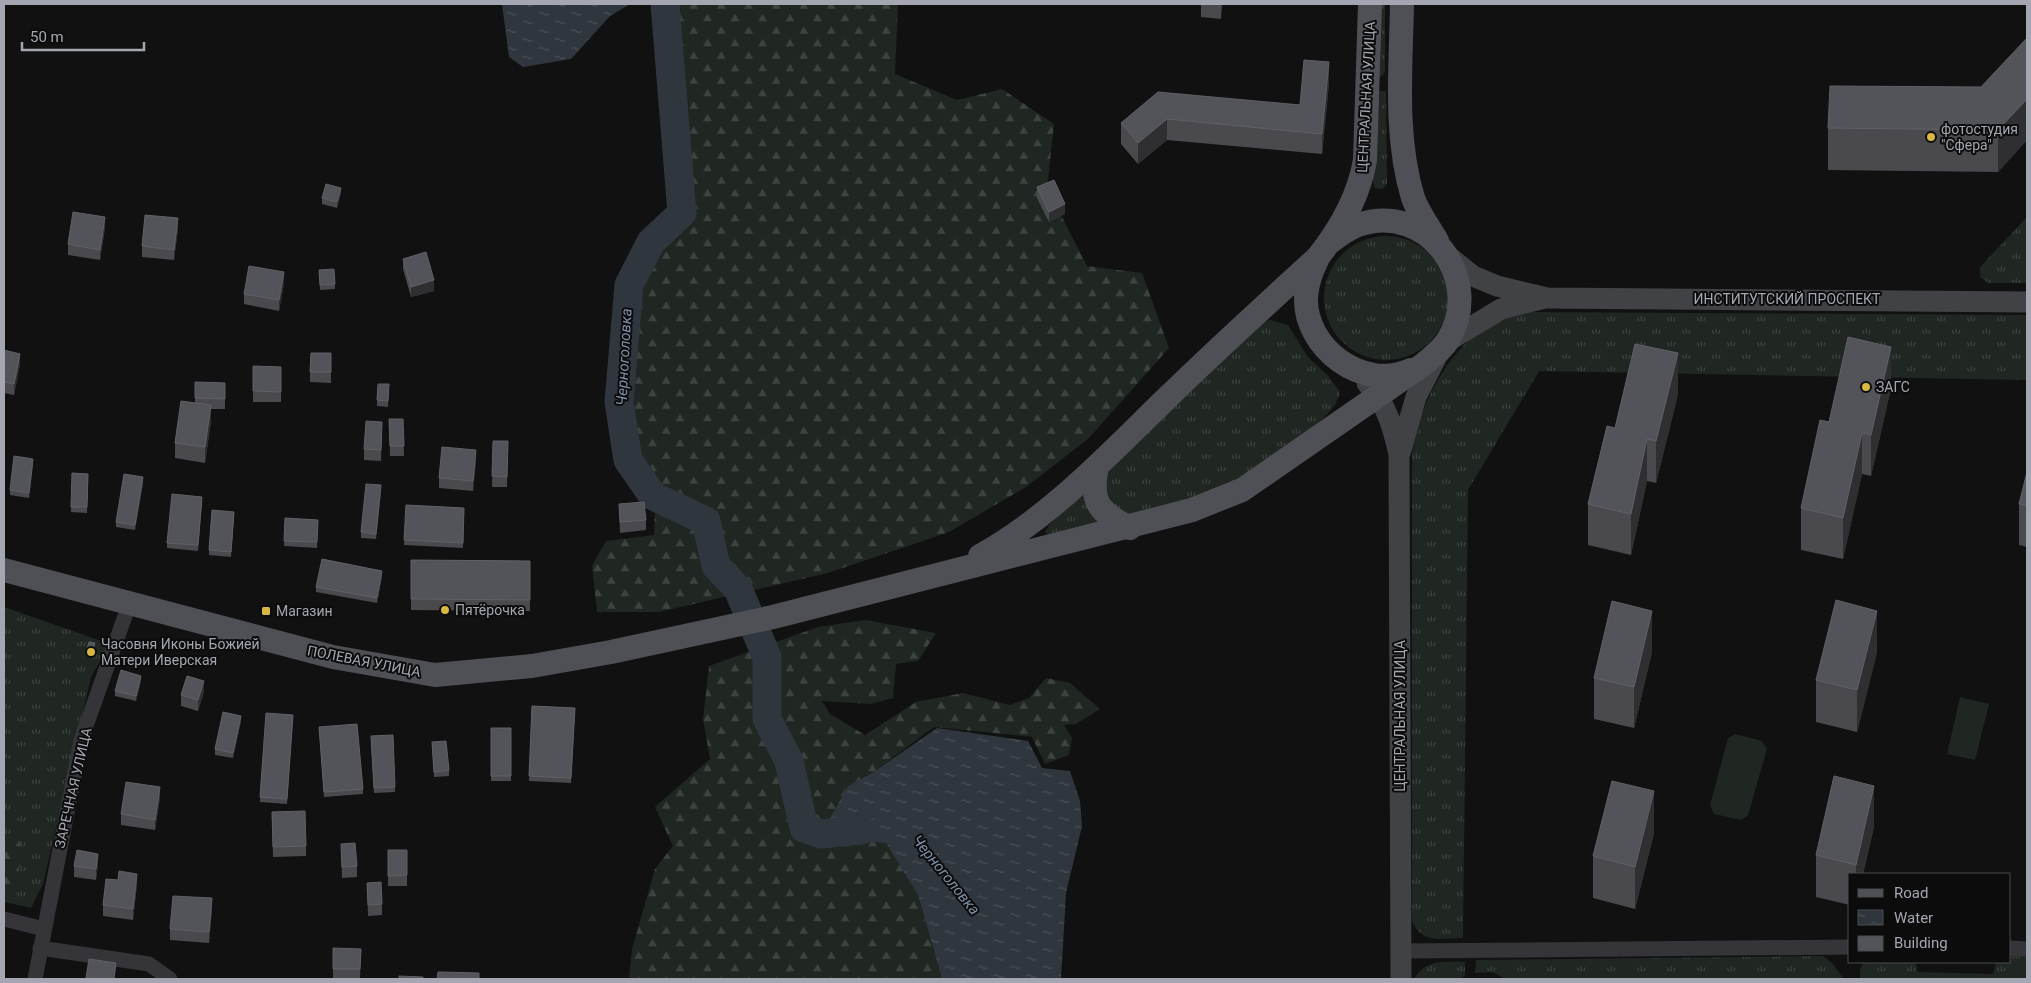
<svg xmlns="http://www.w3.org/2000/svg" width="2031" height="983" font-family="Roboto,sans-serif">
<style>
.grass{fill:url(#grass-tufts)}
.forest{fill:url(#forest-firs)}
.pitch{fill:#202621}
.water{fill:url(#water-ripples)}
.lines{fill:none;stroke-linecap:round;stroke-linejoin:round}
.river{stroke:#30363d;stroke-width:29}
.street{stroke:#353539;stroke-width:15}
.secondary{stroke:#414246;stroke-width:21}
.primary{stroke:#4f5055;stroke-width:24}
.wall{fill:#4a4a4e}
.shaded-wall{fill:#2f2f32}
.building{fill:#535459;stroke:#606167}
.poi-dot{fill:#d9b842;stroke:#0c0c0d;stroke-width:2}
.labels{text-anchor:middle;stroke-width:4;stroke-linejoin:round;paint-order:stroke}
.street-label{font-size:14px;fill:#a4a7b1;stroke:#0c0c0d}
.poi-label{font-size:14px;fill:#a4a7b1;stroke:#0c0c0d;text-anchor:start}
.water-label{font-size:15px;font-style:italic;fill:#7f90a8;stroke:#0c0c0d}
</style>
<defs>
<pattern id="grass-tufts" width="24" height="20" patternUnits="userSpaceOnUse" patternTransform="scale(1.25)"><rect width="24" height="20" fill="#202621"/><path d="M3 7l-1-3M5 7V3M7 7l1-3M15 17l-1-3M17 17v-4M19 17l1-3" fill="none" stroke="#3d433f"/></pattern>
<pattern id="forest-firs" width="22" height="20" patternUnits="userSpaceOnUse" patternTransform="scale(1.25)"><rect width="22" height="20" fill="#202621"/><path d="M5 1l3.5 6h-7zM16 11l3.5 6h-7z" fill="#3d433f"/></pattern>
<pattern id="water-ripples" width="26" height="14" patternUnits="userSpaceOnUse" patternTransform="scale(1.25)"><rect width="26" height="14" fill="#30363d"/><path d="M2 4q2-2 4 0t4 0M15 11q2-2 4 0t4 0" fill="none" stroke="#4b5057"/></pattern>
</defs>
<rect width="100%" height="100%" fill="#111112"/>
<path class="grass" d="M1375 4H1385V72L1382 76 1377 77Z
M1374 91H1386L1387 184 1382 189 1375 188 1373 182Z
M2027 217V283H1988L1980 277V267Z
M1324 298a62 62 0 1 1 124 0a62 62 0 1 1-124 0Z
M1525 312 2027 315V380L1539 371 1468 490 1463 938C1440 938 1423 945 1412 921V453C1420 403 1449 346 1496 320 1504 316 1516 314 1525 312Z
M1270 320 1288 325 1307 356 1328 376 1340 392C1336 410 1321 420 1307 432 1276 457 1242 483 1203 496 1178 504 1152 510 1126 517L1107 501 1103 473 1256 324Z
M1085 491 1101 523 1050 536 1045 532 1049 525Z
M4 607 110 644 91 677 43 884 31 908 4 902Z
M2010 955H2027V979H1860V970L1864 962H1915L1918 972 1993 974 1996 962H2010Z
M1823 956 1832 963 1844 979H1506L1492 972 1475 973 1476 960Z
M1465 962V976L1459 979H1414C1426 959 1444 962 1465 962Z"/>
<path class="forest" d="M678 4H898L895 74 957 100 1002 89 1054 124 1047 188 1087 266 1142 273 1169 348 1089 438 1026 487 949 532 828 573 659 612H597L592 566 606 541 654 535 655 512 639 495 640 469 630 403 633 366 646 269 696 211Z
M865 620 936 633 918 661 896 664 893 698 871 704 822 701 830 714 865 735 916 702 963 693 1010 705 1029 698 1046 678 1070 683 1100 709 1076 724 1064 725 1072 738 1069 755 1045 764 1032 737 934 727 872 773 848 786 821 834 825 848 852 841 886 843 918 895 942 979H629L632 949 655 869 673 846 655 807 710 759 703 719 709 666 818 627Z
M8 837 18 838 24 852 14 884 5 894 4 842Z"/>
<path class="pitch" d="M1960 697 1989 704 1975 760 1947 754Z
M1735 734 1762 741 1767 749 1748 815 1741 820 1714 814 1710 805 1728 738Z"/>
<path class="water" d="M502 4H630L610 16 571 59 523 67 509 57Z
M937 728 1028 741 1042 768 1070 771 1080 801 1082 826 1066 893 1061 979H942L918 895 886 843 852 841 825 848 821 834 848 786 872 773Z"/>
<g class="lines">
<path class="river" d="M665 4 682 213 651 242 629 285 619 402 628 460 653 496 706 521 716 566 738 589 767 657V719L789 761 804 828 821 834 861 830"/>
<path class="street" d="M4 919 44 929
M40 948 149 964 170 979
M2010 948 2027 949
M1401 951 1850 947
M35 979 81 740 130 602"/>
<path class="secondary" d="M1448 256 1473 276 1497 286 1547 298 2027 302
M1448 341 1501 309 1545 298
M1367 383C1386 403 1393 427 1399 454L1401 979
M1400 453 1416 397 1438 354"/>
<path class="primary" d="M1402 4C1401 68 1394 135 1413 198 1418 212 1429 227 1437 241
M1317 260C1311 272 1307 283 1306 297 1304 348 1363 392 1411 370
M1097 466C1090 502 1098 512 1130 528
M980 556C1052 516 1110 453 1168 397 1217 349 1268 303 1318 257 1341 228 1359 196 1365 160L1370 4
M4 570 333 657 435 675 532 666 611 652 773 617 1192 510 1242 490 1424 364C1433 356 1442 350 1448 340 1485 279 1427 201 1358 225 1347 229 1338 236 1329 243"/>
</g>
<path class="wall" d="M1201 4H1222L1221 19 1201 17Z
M2027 38V140L1998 172 1828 170V128L1981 87Z
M1329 83 1322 154 1167 140 1138 164 1121 144V123L1300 105Z
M1037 187 1065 214 1049 222 1037 198Z
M341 193 337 208 322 204V198Z
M105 228 100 260 68 255V244Z
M178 229 174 260 142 257V246Z
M403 259 434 291 411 297 403 269Z
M319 270 335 284V289L320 290Z
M284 283 279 311 244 304V294Z
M4 350 20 364 14 395 4 393Z
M331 353V383L310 382V372Z
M253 366 281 367V402H253Z
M195 382 225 383V409H211V421L205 463 175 458V443L195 403Z
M389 384 388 407 377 406V400Z
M1891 388 1871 476 1862 474 1843 559 1801 550V508L1829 422Z
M1678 394 1656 483 1647 481 1631 555 1588 545V504L1615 428Z
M389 419H403L404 456H390Z
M382 432 381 461 364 460V449Z
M493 441H508L507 487H492Z
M476 461 473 491 439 488V478Z
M33 464 29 498 10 495V490Z
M2027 472V547L2019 545V504Z
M72 473 88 474 87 513 71 512Z
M143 483 135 530 116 527V522Z
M381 491 376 539 361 538V532Z
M202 502 198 551 167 548V543Z
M619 504 646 520V530L620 533Z
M406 505 464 508 463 548 404 545Z
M234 517 231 557 209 555V550Z
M285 518 318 520 317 548 284 546Z
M411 560 530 561V611L411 610Z
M382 576 377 603 316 592V587Z
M95 648 93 656 87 655V649Z
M1652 652 1634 728 1594 719V678Z
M1877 652 1857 732 1816 722V680Z
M141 681 136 701 115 696V691Z
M204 691 198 711 181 706V695Z
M532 706 575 708 571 783 529 781Z
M293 715 287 804 260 802V797Z
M241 721 233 758 215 755V749Z
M319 727 363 789V794L324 797Z
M491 728H511V781H491Z
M371 741 395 787V792L374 793Z
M432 742 449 770V776L434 777Z
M160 798 155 830 121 825V814Z
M272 812 306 846V856L273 857Z
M1874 827 1863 874H1850V905L1816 897V855Z
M1654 833 1635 909 1593 898V856Z
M341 844 357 866V877L342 878Z
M388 850H407V886H388Z
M98 864 96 880 74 877V866Z
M367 883 382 904V915L368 916Z
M137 884 133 920 103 916V905Z
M212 909 209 943 170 940V929Z
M361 949 360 979H333V969Z"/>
<path class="shaded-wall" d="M1329 62V83L1322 154V134Z
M2027 99V140L1998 172V130Z
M1167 119V140L1138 164V143Z
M341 188V193L337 208V202Z
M1065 204V214L1049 222V212Z
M105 217V228L100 260V250Z
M178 218V229L174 260V250Z
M284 272V283L279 311V300Z
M434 280V291L411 297V287Z
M1891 347V388L1871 476V435Z
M1678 353V394L1656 483V441Z
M20 354V364L14 395V384Z
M211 405V421L205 463V447Z
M1862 433V474L1843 559V518Z
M1647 439V481L1631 555V514Z
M476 450V461L473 491V481Z
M33 459V464L29 498V493Z
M143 477V483L135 530V525Z
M381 485V491L376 539V534Z
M382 571V576L377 603V598Z
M1652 611V652L1634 728V687Z
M1877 611V652L1857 732V690Z
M141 676V681L136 701V696Z
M204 681V691L198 711V700Z
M241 716V721L233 758V753Z
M1874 786V827L1863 874H1856V865Z
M160 787V798L155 830V820Z
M1654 791V833L1635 909V867Z
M98 854V864L96 880V869Z
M137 874V884L133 920V909Z
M212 898V909L209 943V932Z"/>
<path class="building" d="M2027 38V99L1998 130 1828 128 1830 86 1981 87Z
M1304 60 1329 62 1322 134 1167 119 1138 143 1121 123 1158 92 1300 105Z
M1054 180 1065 204 1049 212 1037 187Z
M326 184 341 188 337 202 322 198Z
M73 212 105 217 100 250 68 244Z
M145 215 178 218 174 250 142 246Z
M426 252 434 280 411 287 403 259Z
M249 266 284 272 279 300 244 294Z
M334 269 335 284 320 285 319 270Z
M1848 337 1891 347 1871 435 1862 433 1843 518 1801 508 1820 420 1829 422Z
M1635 344 1678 353 1656 441 1647 439 1631 514 1588 504 1607 426 1615 428Z
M4 350 20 354 14 384 4 382Z
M311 353H331V372H310Z
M253 366 281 367V392L253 391Z
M195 382 225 383V399L195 398Z
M378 384H389L388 401 377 400Z
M181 401 211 405 205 447 175 443Z
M389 419H403L404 446H390Z
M366 421 382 422 381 450 364 449Z
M493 441H508L507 477 492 476Z
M442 447 476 450 473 481 439 478Z
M14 456 33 459 29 493 10 490Z
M2027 472V506L2019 504Z
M72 473 88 474 87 507H71Z
M124 474 143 477 135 525 116 522Z
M366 484 381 485 376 534 361 532Z
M172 494 202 497 198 545 167 543Z
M644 502 646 520 620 522 619 504Z
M406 505 464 508 463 543 404 540Z
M212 510 234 512 231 552 209 550Z
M285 518 318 520 317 542 284 541Z
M322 559 382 571 377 598 316 587Z
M411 560 530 561V600L411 599Z
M1836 600 1877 611 1857 690 1816 680Z
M1612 601 1652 611 1634 687 1594 678Z
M89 642 95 643 93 650 87 649Z
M121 670 141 676 136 696 115 691Z
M187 676 204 681 198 700 181 695Z
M532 706 575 708 571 778 529 776Z
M223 712 241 716 233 753 215 749Z
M266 713 293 715 287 799 260 797Z
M357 724 363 789 324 792 319 727Z
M491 728H511V776H491Z
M393 735 395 787 374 788 371 736Z
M446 741 449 770 434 772 432 742Z
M1834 776 1874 786 1856 865 1816 855Z
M1612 781 1654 791 1635 867 1593 856Z
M126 782 160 787 155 820 121 814Z
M305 811 306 846 273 847 272 812Z
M355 843 357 866 342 867 341 844Z
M77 850 98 854 96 869 74 866Z
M388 850H407V875L388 876Z
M119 871 137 874 133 909 103 905 106 879 118 880Z
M381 882 382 904 368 905 367 883Z
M173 896 212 898 209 932 170 929Z
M333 948 361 949 360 969H333Z
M89 959 116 963 114 979 86 978Z
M438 972 479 973V979H437Z
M399 976 423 977V979H399Z"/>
<g class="poi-dot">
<circle cx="1931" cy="137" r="5"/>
<circle cx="1866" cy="387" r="5"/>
<circle cx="445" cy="610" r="5"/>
<rect x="261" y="606" width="10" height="10" rx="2.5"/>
<circle cx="91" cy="652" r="5"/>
</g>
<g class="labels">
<g class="street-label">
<text transform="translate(1366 97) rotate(-87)" y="5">ЦЕНТРАЛЬНАЯ УЛИЦА</text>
<text x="1787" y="304">ИНСТИТУТСКИЙ ПРОСПЕКТ</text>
<text transform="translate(364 661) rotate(11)" y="5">ПОЛЕВАЯ УЛИЦА</text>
<text transform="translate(1400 716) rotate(-90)" y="5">ЦЕНТРАЛЬНАЯ УЛИЦА</text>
<text transform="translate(73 788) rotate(-77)" y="5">ЗАРЕЧНАЯ УЛИЦА</text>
</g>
<g class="poi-label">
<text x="1941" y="134">фотостудия<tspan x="1941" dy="16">"Сфера"</tspan></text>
<text x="1876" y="392">ЗАГС</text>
<text x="455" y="615">Пятёрочка</text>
<text x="276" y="616">Магазин</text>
<text x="101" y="649">Часовня Иконы Божией<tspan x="101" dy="16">Матери Иверская</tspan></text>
</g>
<g class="water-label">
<text transform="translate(624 357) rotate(-87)" y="5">Черноголовка</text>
<text transform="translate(946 875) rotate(51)" y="5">Черноголовка</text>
</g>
</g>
<rect width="2031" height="983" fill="none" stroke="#a4a7b1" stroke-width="10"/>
<rect x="1848" y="873" width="162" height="90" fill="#0c0c0d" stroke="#494a4f"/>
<rect x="1858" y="889" width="25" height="8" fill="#4f5055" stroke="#494a4f"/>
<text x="1894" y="898" font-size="15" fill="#a4a7b1">Road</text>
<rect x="1858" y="910" width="25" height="15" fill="url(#water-ripples)" stroke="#494a4f"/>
<text x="1894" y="923" font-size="15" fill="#a4a7b1">Water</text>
<rect x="1858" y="936" width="25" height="15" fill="#535459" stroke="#494a4f"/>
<text x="1894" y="948" font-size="15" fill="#a4a7b1">Building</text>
<path d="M22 42v8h122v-8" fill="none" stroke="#a4a7b1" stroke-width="2.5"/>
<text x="30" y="42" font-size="15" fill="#a4a7b1" stroke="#0c0c0d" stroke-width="4" paint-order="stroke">50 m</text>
</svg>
